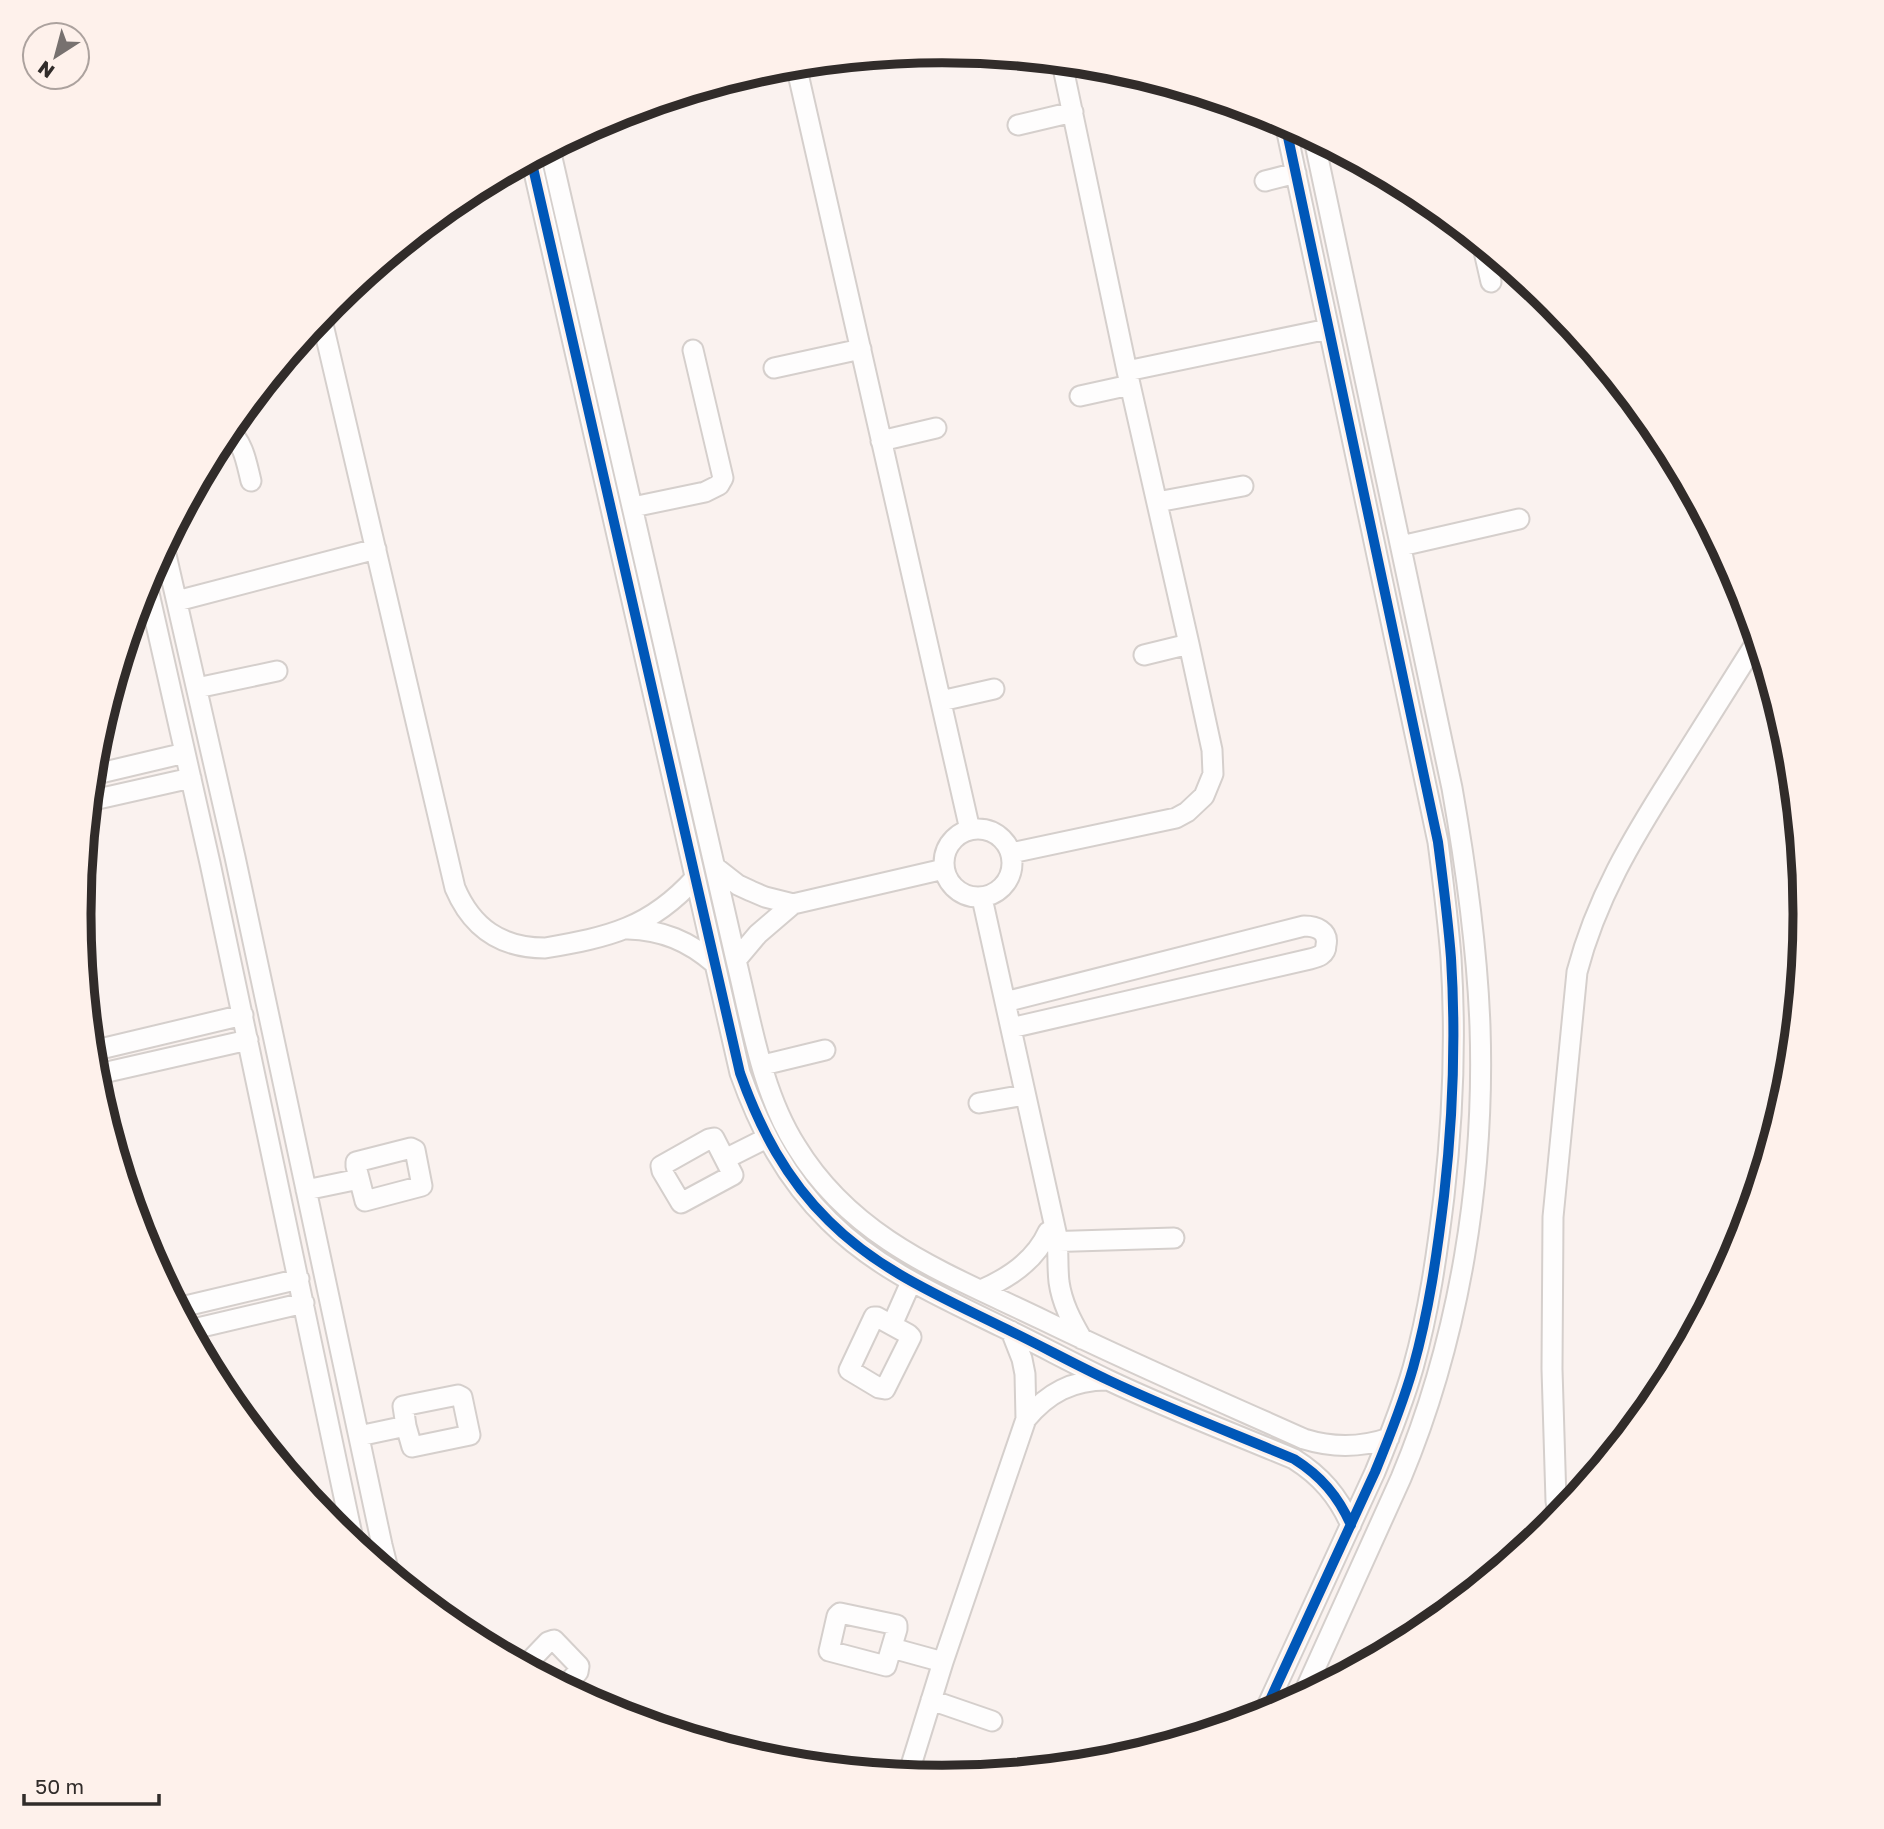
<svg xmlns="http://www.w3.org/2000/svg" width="1884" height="1829" font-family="'Golos Text',sans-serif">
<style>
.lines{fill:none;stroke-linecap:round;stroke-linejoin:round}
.minor-casing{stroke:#d5cfcc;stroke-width:23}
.minor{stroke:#fefdfd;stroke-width:19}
.cycleway-casing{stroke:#fef1eb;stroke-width:15}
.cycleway{stroke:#0057b8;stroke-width:10}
.rim{fill:none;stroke:#312c2a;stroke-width:9}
</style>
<rect width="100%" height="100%" fill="#faf2ef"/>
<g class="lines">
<g class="minor-casing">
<path id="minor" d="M796 65 970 830
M1018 125 1073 112
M550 149 736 960C751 1021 762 1093 796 1146 854 1241 948 1274 1043 1320 1129 1362 1217 1400 1304 1439 1333 1448 1360 1448 1389 1438
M531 159 740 1073C760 1129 786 1179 829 1221 877 1269 939 1296 1000 1326 1036 1343 1072 1363 1108 1380 1169 1409 1232 1433 1294 1459 1321 1476 1338 1496 1351 1525
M1265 181 1296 173
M1483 247 1491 282
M321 316 455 888C472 928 501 948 545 948 609 937 650 928 695 878
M774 368 861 349
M1127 371 1328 329
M1080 396 1130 385
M228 429C244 444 246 461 251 481
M881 441 936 428
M1157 502 1243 486
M633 507 705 492 719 485 723 478 693 350
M164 546 235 857 382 1545 389 1573
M1401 546 1519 519
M146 580 210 863 354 1544
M177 601 376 549
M1144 655 1189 644
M197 688 277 671
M941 701 994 689
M92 775 185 753
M89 801 191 778
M944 863a34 34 0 1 1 68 0a34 34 0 1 1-68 0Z
M1011 853 1176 818 1187 812 1204 796 1213 774 1212 750 1189 644 1127 371 1062 63
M715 867 738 885 751 891 765 897 793 904 944 869
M982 898 1056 1232C1059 1248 1057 1265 1059 1282 1062 1303 1071 1320 1082 1339
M628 929C662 930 689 941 715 964
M736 960 758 934 793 904
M1005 1002 1304 926C1316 926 1329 931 1326 945 1326 949 1324 953 1321 955 1318 957 1314 958 1310 959L1011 1028
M92 1051 243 1015
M763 1065 825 1050
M94 1075 248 1040
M979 1103 1025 1095
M714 1138 733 1175 681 1203 662 1171 661 1166 709 1139Z
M411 1148 415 1150 422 1186 365 1201 356 1166V1162Z
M725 1159 767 1138
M306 1190 359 1179
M1043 1242 1174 1238
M981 1290C1009 1278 1035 1261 1048 1232
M177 1308 299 1279
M874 1317H877L908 1334 911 1337 885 1389 879 1388 849 1370Z
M892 1325 911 1282
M189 1330 304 1303
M458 1395 462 1397 470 1435 412 1447 406 1426 403 1406Z
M1026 1419C1048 1393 1072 1380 1107 1380
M359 1436 406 1426
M1559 1518 1556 1501 1552 1369 1553 1217 1577 972C1596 899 1632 839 1672 776 1700 731 1729 686 1757 641
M840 1613 897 1625V1629L886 1666 829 1651 837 1616Z
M892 1648 943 1662
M525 1666 548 1642 554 1640 579 1666 578 1672 564 1687
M1302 1697 1401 1478C1460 1337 1485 1178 1480 1026 1477 946 1466 867 1452 788L1314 139
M931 1700 992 1721
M1263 1715 1375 1472C1389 1438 1403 1403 1413 1368 1429 1311 1437 1254 1444 1196 1453 1117 1456 1038 1451 958 1448 919 1443 881 1438 842L1285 123
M908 1775 943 1662 1026 1419 1025 1374 1022 1359 1011 1331"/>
</g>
<use href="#minor" class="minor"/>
<g class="cycleway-casing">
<path id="cycleway" d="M531 159 740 1073C760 1129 786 1179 829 1221 877 1269 939 1296 1000 1326 1036 1343 1072 1363 1108 1380 1169 1409 1232 1433 1294 1459 1321 1476 1338 1496 1351 1525
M1263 1715 1375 1472C1389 1438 1403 1403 1413 1368 1429 1311 1437 1254 1444 1196 1453 1117 1456 1038 1451 958 1448 919 1443 881 1438 842L1285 123"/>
</g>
<use href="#cycleway" class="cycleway"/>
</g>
<path d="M0 0H1884V1829H0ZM91 914a851 851 0 1 1 1702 0a851 851 0 1 1-1702 0Z" fill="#fef1eb" fill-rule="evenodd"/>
<path class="rim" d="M91 914a851 851 0 1 1 1702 0a851 851 0 1 1-1702 0Z"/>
<g transform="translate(56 56) rotate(216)"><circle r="33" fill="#fef1eb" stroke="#aca29e" stroke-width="2"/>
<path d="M0-5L12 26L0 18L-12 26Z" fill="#77716f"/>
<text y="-10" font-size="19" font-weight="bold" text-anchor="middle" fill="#312c2a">N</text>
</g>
<path d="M24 1794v10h135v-10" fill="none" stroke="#312c2a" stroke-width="3.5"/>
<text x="35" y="1794" font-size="21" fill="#312c2a" stroke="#fef1eb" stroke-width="5" paint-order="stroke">50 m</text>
</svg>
